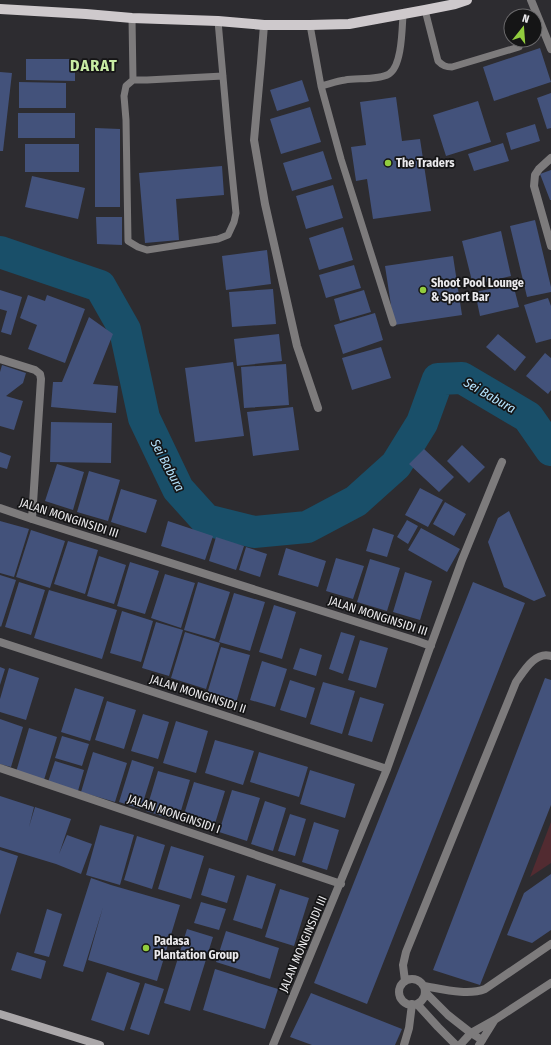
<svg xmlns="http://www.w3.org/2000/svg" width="551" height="1045" font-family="'Fira Sans Condensed',sans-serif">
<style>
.green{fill:#522b31}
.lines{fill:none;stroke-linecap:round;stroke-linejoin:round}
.river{stroke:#194f69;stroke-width:32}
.building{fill:#43527b}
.service{stroke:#7d7b7c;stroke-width:7}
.minor{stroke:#7d7b7c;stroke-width:8}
.tertiary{stroke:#7d7b7c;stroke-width:8}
.secondary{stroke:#aaa7a9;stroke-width:8}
.primary{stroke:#cec9cc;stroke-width:10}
.poi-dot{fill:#92cd3e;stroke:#151516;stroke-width:1.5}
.labels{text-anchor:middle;stroke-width:3.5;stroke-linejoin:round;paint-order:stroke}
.poi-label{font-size:12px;font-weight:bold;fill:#ebeaed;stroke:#151516;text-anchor:start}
.street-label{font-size:12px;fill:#ebeaed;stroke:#151516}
.water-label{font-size:13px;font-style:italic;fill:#b4e3fd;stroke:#151516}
.district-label{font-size:16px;font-weight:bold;letter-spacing:1px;fill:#c8eba4;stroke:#151516}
</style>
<rect width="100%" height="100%" fill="#2d2c30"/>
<path class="green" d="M551 822V863L530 877Z"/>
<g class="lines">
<path class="river" d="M0 252 100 286 125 330 144 418 178 489 206 520 254 532 307 527 356 501 396 465 422 423 438 379 462 378 528 417 551 450"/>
</g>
<path class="building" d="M540 48 551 82 494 101 483 67Z
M26 59H75V81L26 80Z
M0 72 12 73 3 151H0Z
M302 80 309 101 277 111 270 90Z
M19 82 66 83V108H19Z
M551 93V128L547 129 537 98Z
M396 97 402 141 420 139 431 211 373 219 367 179 356 181 351 147 366 145 360 102Z
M478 101 491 142 446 156 433 115Z
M310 107 321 142 281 154 270 119Z
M18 113H75V138H18Z
M535 124 540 141 511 150 506 133Z
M95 128 120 129V207H95Z
M503 143 509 161 474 171 468 154Z
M25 144H79V172H25Z
M323 151 332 179 292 191 283 163Z
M222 166 224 195 176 199 179 240 145 243 139 173Z
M551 170V200H550L540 174Z
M32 176 85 188 78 219 25 207Z
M333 185 343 218 306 229 296 196Z
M96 217H122V245L97 244Z
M535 220 551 287V292L527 297 510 226Z
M343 227 353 260 319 270 309 238Z
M501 231 511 276 473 285 462 241Z
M267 250 271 284 226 290 222 256Z
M453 256 462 315 394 325 385 266Z
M354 265 361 288 326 298 319 275Z
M513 284 519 307 480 316 475 292Z
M273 289 276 324 232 327 229 292Z
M0 290 22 297 11 335 1 332 7 311 0 309Z
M364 290 371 312 340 321 334 299Z
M28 295 45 301 47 295 85 309 65 363 28 349 37 325 20 318Z
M548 298 551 306V339L536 343 524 305Z
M375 313 383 340 343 354 334 325Z
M89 317 113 334 93 384 118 386 116 413 51 407 53 382H62Z
M279 334 282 361 237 366 234 339Z
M498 334 526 357 515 371 486 347Z
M381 347 391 378 352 390 342 358Z
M545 353 551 358V390L548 394 526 376Z
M233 362 244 436 195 442 185 368Z
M286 364 289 405 244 408 241 367Z
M2 365 26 373 23 383 6 396 23 401 14 430 0 426V372Z
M293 407 299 450 253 456 247 412Z
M51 422 112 423 111 463 50 462Z
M462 445 485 467 469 483 447 461Z
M424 449 454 477 439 492 409 464Z
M0 452 11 456 7 469 0 467Z
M57 464 84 472 73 510 45 501Z
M89 471 120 480 108 521 77 512Z
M420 488 443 500 428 527 405 515Z
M121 489 157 500 146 533 111 522Z
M445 502 466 514 454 536 433 524Z
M509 511 546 596 534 601 504 587 488 542 498 518Z
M407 520 418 526 408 544 397 537Z
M0 521 29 529 14 577 0 573Z
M168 521 213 536 205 560 161 546Z
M373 528 394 535 387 557 366 551Z
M421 528 460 549 447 572 408 550Z
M31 530 65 541 50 588 16 577Z
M216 537 244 546 236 570 209 561Z
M68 541 98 550 85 594 54 584Z
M246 547 267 554 260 577 239 570Z
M286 548 326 561 318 587 278 575Z
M99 556 126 565 114 604 87 596Z
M336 558 364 566 353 599 326 591Z
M370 559 400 568 387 611 357 602Z
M130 562 159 571 145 614 117 606Z
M405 572 432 581 420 620 393 612Z
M165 574 195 583 181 628 151 618Z
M0 575 16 580 1 627 0 626Z
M19 582 45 590 31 635 5 627Z
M198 582 230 592 215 639 184 630Z
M473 582 525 603 367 1004 314 983Z
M49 590 117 610 102 659 34 638Z
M234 593 265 602 250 651 219 642Z
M274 605 296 612 282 659 259 652Z
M122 611 153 621 141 662 110 653Z
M156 622 183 630 169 676 142 668Z
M185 632 220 643 206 689 171 678Z
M341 632 355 636 343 674 329 669Z
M360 640 388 648 376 688 348 680Z
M221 647 250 655 236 703 207 694Z
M300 648 322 655 316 676 293 669Z
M262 661 287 669 275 707 250 700Z
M0 667 5 669 0 685Z
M9 668 39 678 26 720 0 712V699Z
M545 678 551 680V805L480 985 433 970Z
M290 680 315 688 306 718 280 710Z
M323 682 355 691 342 734 310 724Z
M75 688 104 697 90 741 61 732Z
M360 697 384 704 372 742 348 735Z
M107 701 136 710 124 749 95 740Z
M143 714 169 722 158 759 131 751Z
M0 719 23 727 11 767 0 764Z
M176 721 208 731 196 773 163 763Z
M29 728 57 737 44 780 16 772Z
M62 736 89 744 82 766 55 758Z
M215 740 254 751 243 785 205 773Z
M93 752 127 763 115 802 81 792Z
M259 752 308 767 299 797 250 782Z
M132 760 154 767 141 809 119 802Z
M55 761 84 770 78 791 48 782Z
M310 770 355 784 345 818 300 804Z
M158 771 190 780 178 821 146 811Z
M194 782 225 791 213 830 182 821Z
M232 790 260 798 247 841 219 832Z
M0 796 34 807 29 827 35 807 71 819 59 854 67 835 92 844 81 874 56 864 0 847Z
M265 801 286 808 273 851 251 844Z
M290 814 306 819 295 856 278 851Z
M314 822 339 830 327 870 302 862Z
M100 825 134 835 120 885 86 875Z
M137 836 165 845 152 889 124 880Z
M171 846 204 856 191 899 158 889Z
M0 850 18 856 0 915Z
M209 868 235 876 227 903 201 895Z
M551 874V930L532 943 507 935 524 893Z
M247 875 276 884 262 929 233 920Z
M91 878 111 885 180 905 157 981 88 960 103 907 83 972 63 966Z
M280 889 309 898 294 946 265 937Z
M201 902 226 909 219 930 194 923Z
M47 909 62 914 49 957 34 953Z
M187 929 213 937 190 1011 164 1003Z
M226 931 279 948 270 979 216 962Z
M17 952 46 961 41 979 11 970Z
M215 969 278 989 265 1029 203 1010Z
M107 972 140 983 124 1031 91 1020Z
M145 983 164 989 149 1035 130 1029Z
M311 993 402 1029 395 1045H312L290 1037Z"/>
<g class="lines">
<path class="service" d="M425 10 438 61C443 66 446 67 452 67L519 47
M132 18 133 80
M218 21 228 133 236 213 234 222 228 235 218 239 147 250 138 247 128 241 126 120 124 96 126 86 133 80H147L223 76
M310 25 321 86 341 159 393 323
M321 86C329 84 337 81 345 80 357 78 379 80 389 74 402 66 402 29 403 15"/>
<path class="minor" d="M531 0 551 49
M264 25 261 63 254 140 265 204 297 346 318 408
M551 158 539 169 535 175 534 186 551 246
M0 359 35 370 40 374 41 379 32 519
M0 508 32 519 417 641 431 646
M0 642 138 687 387 769
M0 768 341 884
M399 992a13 13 0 1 1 26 0a13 13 0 1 1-26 0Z
M405 981 403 965 406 952 516 682C524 671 535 651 551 656
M424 986C442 989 468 996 485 989L551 944
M425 992 448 1015 471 1033 482 1040
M417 1004 438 1027 456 1045
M273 1045 387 769 428 653 462 560 499 469 502 462
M404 1045 409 1028 412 1004"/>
<path class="tertiary" d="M460 1045 471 1033 496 1019 551 983
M479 1045 494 1021"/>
<path class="secondary" d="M0 1014 100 1045"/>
<path class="primary" d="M0 9 86 14 132 18 218 21 264 25H310L349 24 425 10 455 4 467 0"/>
</g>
<g class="poi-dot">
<circle cx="388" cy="163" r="4"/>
<circle cx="423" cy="290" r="4"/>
<circle cx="146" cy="948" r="4"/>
</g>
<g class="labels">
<g class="poi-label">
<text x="396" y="167">The Traders</text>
<text x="431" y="287">Shoot Pool Lounge<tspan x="431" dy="14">&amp; Sport Bar</tspan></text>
<text x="154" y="945">Padasa<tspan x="154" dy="14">Plantation Group</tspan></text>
</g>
<g class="street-label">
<text transform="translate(69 518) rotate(18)" y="4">JALAN MONGINSIDI III</text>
<text transform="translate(378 616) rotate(18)" y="4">JALAN MONGINSIDI III</text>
<text transform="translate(198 694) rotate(18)" y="4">JALAN MONGINSIDI II</text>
<text transform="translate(174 814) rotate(19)" y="4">JALAN MONGINSIDI I</text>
<text transform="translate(303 944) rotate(-67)" y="4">JALAN MONGINSIDI III</text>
</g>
<g class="water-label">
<text transform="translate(490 395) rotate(30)" y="5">Sei Babura</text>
<text transform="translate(168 465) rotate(62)" y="5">Sei Babura</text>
</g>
<g class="district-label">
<text x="94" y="71">DARAT</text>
</g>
</g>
<g transform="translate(523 28) rotate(17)"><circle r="19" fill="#151516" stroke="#6b6a6c"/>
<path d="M0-3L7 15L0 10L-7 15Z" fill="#92cd3e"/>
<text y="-6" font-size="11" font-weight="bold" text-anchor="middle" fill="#ebeaed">N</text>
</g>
</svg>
